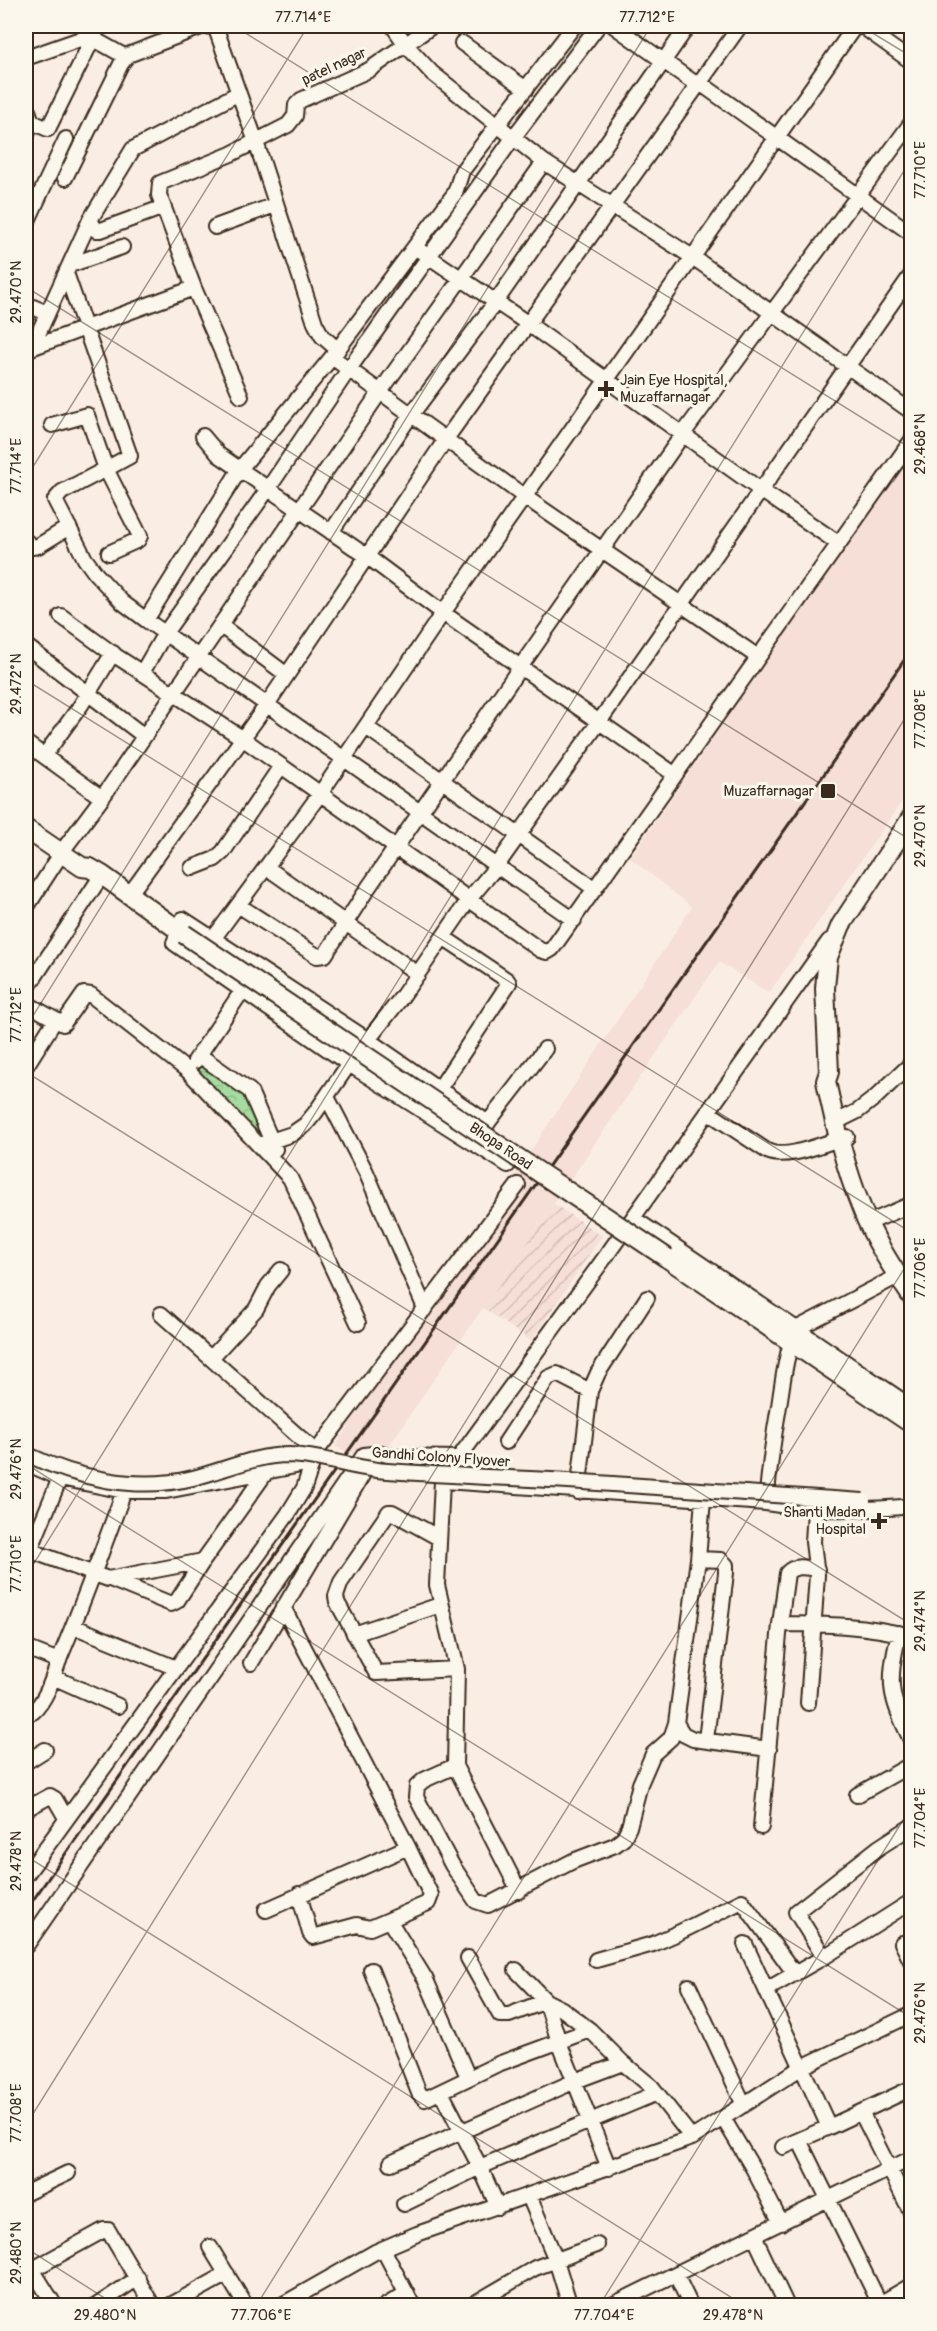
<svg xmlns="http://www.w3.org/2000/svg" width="937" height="2331" font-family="Pangolin,sans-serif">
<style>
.built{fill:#f5dfd7}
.industrial{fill:url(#industrial-furrows)}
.park{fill:url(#park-crowns);stroke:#70835e;stroke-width:1.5}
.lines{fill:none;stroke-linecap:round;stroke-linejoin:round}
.minor-casing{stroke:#3b2a1e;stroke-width:18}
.major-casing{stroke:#3b2a1e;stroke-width:22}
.minor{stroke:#fbf7ec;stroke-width:14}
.major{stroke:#fbf7ec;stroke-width:18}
.rail{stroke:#3b2a1e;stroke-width:3}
.minor-bridge-casing{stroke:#3b2a1e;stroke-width:18;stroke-linecap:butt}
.major-bridge-casing{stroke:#3b2a1e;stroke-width:22;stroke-linecap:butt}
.minor-bridge{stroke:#fbf7ec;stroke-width:14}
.major-bridge{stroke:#fbf7ec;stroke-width:18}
.ticks{fill:none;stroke:#3b2a1e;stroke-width:1.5;stroke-opacity:0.45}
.poi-dot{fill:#3b2a1e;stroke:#fbf7ec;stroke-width:2}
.labels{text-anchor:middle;stroke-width:6;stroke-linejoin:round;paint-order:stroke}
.street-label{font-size:15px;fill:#3b2a1e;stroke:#fbf7ec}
.poi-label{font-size:15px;fill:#3b2a1e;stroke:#fbf7ec;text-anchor:end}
.neatline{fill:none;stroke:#3b2a1e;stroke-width:2}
.ticks-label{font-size:15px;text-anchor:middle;fill:#3b2a1e}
</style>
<defs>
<pattern id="industrial-furrows" width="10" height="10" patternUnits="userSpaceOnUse" patternTransform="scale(1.5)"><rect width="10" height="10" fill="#f5dfd7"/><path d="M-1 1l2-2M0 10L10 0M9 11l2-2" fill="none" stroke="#d3c0b8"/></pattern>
<pattern id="park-crowns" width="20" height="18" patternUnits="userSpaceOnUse" patternTransform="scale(1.5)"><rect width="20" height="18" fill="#a5dc9f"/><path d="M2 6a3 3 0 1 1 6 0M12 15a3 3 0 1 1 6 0" fill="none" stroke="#8fbd88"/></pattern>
</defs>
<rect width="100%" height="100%" fill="#faeee4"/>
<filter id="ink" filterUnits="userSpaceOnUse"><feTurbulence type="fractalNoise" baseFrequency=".0167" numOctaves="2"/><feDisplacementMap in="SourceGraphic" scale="12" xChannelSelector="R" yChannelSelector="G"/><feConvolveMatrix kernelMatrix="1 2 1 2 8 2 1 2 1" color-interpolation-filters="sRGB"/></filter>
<g filter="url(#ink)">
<path class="built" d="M911 454V788L769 993 719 962 377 1463 335 1447 692 907 630 858Z"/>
<path class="industrial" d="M554 1204 602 1236 531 1341 483 1308Z"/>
<path class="park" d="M202 1063 240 1089 263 1134 257 1139 194 1073Z"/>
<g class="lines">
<g class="minor-casing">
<path id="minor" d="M215 26 256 142 315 323 322 336 338 350
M393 26 406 45 432 73 544 162 694 258 912 412
M614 26 693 82 700 83 912 234
M862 26 912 62
M462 43 526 89
M26 58 86 37 92 38 126 57
M26 105 32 122 48 129 99 26
M26 137 32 122
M65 178 121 64 128 55 201 27 212 26
M26 195 37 201 26 225
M37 201 66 139
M90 220 96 230H101L164 207
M215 227 275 205
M422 252 527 323 762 491 838 543
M70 265 122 247
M26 304 47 313
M31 348 194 288
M26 353 34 343 90 220 133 149 237 94
M332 357 525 497 758 657
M241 396 194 288 159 195 160 183 231 154 288 125 295 116 296 105 301 100 369 70 432 26
M52 425 87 415 106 469 130 456 66 273
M203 436 219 455 368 557 443 613 674 774
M331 532 411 415 495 303 688 26
M26 541 32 547 38 546 69 527
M109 553 138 540 140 536 106 469 62 492 55 500 85 559 96 574 122 602 146 620 574 920
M61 616 116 656 242 738 540 950 547 952 552 949 912 440
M146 620 240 469 332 357 455 193 462 171 574 26
M221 626 287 675
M26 646 144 736
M143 671 165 633 268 489 349 369 513 138 598 26
M366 727 595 889
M26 743 102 798 66 846
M44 756 81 705 113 653
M102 798 380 392 544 162
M266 867 418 974
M192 868 215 859 223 852 281 766
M129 895 266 706 446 439 740 26
M238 905 317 956 325 955 368 888 521 666 683 434 912 122
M26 908 61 854
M213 939 320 794 440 617 855 26
M26 990 102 875
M26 1003 63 1024 84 994 91 995 188 1071 290 1178 358 1323
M199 1055 250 1091 275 1149
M195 1061 242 991
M26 1066 55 1020
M439 1089 509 983 507 980 443 937
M327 1097 366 1172 424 1306V1310
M708 1112 767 1151C788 1161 825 1142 847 1137
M488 1123 368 1040 183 919 174 943 349 1064 508 1165
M834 1123 858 1111 876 1097 912 1063
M483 1129 545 1049
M259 1145 292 1134 305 1125 315 1113 349 1064 401 998 470 898 496 867 599 722 912 274
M633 1218 910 1406 912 1410
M868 1223 912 1204
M161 1314 316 1452
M211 1358 256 1309 268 1286 281 1270
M506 1442 548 1378 557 1374 590 1391
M26 1463 60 1478 124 1491H166L311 1463
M444 1481 766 1503C815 1511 862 1511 912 1506
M578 1492 590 1391 598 1373 647 1298
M703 1500 698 1559 676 1723 683 1734 693 1739 769 1749
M766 1503C769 1471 773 1439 779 1406 783 1380 786 1353 796 1329L898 1276
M439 1538 392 1512H389L341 1582 336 1596 337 1602 376 1673 457 1669
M26 1549 108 1579 203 1561 267 1471
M698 1559 721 1560 726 1565V1573L706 1740
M26 1560 60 1478
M110 1579 171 1604 177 1601 203 1561
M283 1607 408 1847 431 1895 428 1903 389 1920 426 1980 468 2077
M780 1624C823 1624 870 1625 912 1637
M73 1626 176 1668
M899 1633C887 1685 889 1695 912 1742
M354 1634 440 1605
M26 1648 59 1661
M251 1663 363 1474 374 1462
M53 1677 118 1706
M808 1703 817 1575 813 1542 815 1510
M26 1711 33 1712C48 1698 54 1673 61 1655 84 1601 104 1546 124 1491
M26 1762 45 1750
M455 1766 424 1780 417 1786 416 1797 452 1865 476 1901 488 1905 573 1861 615 1845 623 1839 629 1827 640 1784 653 1754 671 1738 676 1723
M857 1795 912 1764
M26 1809 50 1796 55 1799 66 1818
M912 1826 878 1848 796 1912 824 1957 912 1901
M761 1827 780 1624 787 1573C794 1565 806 1567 817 1569
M26 1875 288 1514 304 1488 316 1452 518 1185
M519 1891 455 1766 457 1669 437 1585 442 1481 606 1256 829 941
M299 1894 310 1933 313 1937 357 1925 370 1928 389 1920
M266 1910 408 1847
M902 1943 912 1963
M745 1944 829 2127 912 2088
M26 1946 364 1455 381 1453 394 1457 458 1458
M468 1958 500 2015H509L546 2001 562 2009 590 2030 623 2063 652 2087 692 2138
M596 1960 653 1944 678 1933 742 1901 795 1974
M371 1970 419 2093 425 2099 498 2064 590 2030
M516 1970 546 2001 559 2042 609 2168
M689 1986 744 2105
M766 1990 824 1957
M441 2092 480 2167 498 2207
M861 2112 912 2214
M723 2118 754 2170 781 2223
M799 2140 881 2306
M783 2147 829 2127
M391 2163 575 2081 623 2063
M26 2193 68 2173
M529 2196 556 2260 570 2306
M404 2204 480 2167 657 2093
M754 2236 787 2306
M210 2247 246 2306
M383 2249 413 2306
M32 2269 55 2306
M26 2273 104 2230H108L153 2306
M676 2275 691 2306
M96 2306 138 2278
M169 2306 227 2274
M280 2306 375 2252 417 2234 692 2138 802 2067 912 2014
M385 2306 407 2293
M470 2306 535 2268 597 2245
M610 2306 912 2158
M876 2306 912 2285"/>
</g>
<g class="major-casing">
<path id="major" d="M912 817 841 925 828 957 825 988 829 1072 826 1081C835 1124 845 1168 862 1209 874 1240 893 1269 912 1297
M26 829 82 867 90 868 102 875 184 934
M667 1258 912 1424"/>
</g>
<use href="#minor" class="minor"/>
<use href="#major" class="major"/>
<path class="rail" d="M26 1910 912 649"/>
<g class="minor-bridge-casing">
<path id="minor-bridge" d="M26 1454C76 1478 137 1492 193 1478 225 1470 256 1455 289 1455 322 1456 355 1469 388 1471 453 1476 518 1478 583 1482 676 1488 770 1495 863 1501"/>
</g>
<g class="major-bridge-casing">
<path id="major-bridge" d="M184 934 667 1258"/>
</g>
<use href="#minor-bridge" class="minor-bridge"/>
<use href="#major-bridge" class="major-bridge"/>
</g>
</g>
<path class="ticks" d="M234 26 912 449M861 26 912 57M26 287 912 841M26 478 308 26M26 680 912 1233M26 1027 651 26M26 1072 912 1625M26 1464 912 2018M26 1576 912 158M26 1856 745 2306M26 2125 912 707M26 2248 117 2306M256 2306 912 1256M599 2306 912 1806"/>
<g class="poi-dot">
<path d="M603 380h6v6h6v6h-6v6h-6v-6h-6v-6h6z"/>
<rect x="820" y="783" width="16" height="16" rx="3"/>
<path d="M876 1512h6v6h6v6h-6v6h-6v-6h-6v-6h6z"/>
</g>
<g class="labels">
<g class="street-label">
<text transform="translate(334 66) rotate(-25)" y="5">patel nagar</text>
<text transform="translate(501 1146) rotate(34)" y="5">Bhopa Road</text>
<text transform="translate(441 1457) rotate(4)" y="5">Gandhi Colony Flyover</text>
</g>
<g class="poi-label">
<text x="620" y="385" text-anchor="start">Jain Eye Hospital,<tspan x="620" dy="17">Muzaffarnagar</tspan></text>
<text x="814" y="796">Muzaffarnagar</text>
<text x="866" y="1517">Shanti Madan<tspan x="866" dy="17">Hospital</tspan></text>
</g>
</g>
<rect width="937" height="2331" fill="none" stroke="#fbf7ec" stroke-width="66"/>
<rect x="33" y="33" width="871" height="2265" class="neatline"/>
<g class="ticks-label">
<text x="303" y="22">77.714°E</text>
<text x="647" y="22">77.712°E</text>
<text transform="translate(920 170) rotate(-90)" y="5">77.710°E</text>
<text transform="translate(16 292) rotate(-90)" y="5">29.470°N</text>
<text transform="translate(920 444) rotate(-90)" y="5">29.468°N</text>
<text transform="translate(16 466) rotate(-90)" y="5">77.714°E</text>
<text transform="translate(16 684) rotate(-90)" y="5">29.472°N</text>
<text transform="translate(920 719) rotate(-90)" y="5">77.708°E</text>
<text transform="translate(920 836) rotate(-90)" y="5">29.470°N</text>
<text transform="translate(16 1015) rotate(-90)" y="5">77.712°E</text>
<text transform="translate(920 1268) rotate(-90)" y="5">77.706°E</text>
<text transform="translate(16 1469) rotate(-90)" y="5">29.476°N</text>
<text transform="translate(16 1564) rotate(-90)" y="5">77.710°E</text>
<text transform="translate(920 1621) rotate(-90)" y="5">29.474°N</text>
<text transform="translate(920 1818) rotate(-90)" y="5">77.704°E</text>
<text transform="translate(16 1861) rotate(-90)" y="5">29.478°N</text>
<text transform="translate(920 2013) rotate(-90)" y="5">29.476°N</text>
<text transform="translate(16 2113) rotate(-90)" y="5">77.708°E</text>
<text transform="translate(16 2253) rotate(-90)" y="5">29.480°N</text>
<text x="105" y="2320">29.480°N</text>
<text x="261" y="2320">77.706°E</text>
<text x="604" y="2320">77.704°E</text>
<text x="733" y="2320">29.478°N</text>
</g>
</svg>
